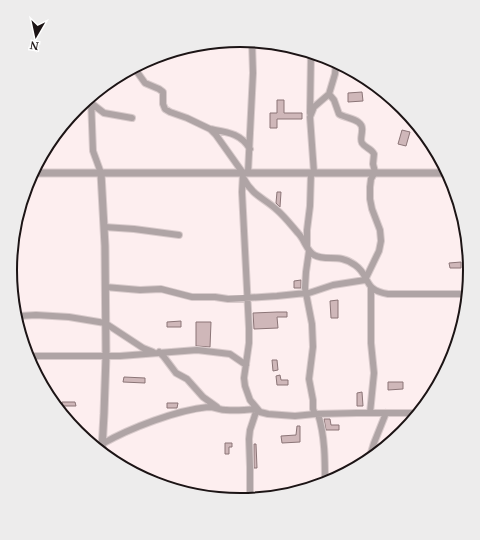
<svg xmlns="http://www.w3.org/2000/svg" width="480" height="540" font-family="'Noto Serif',serif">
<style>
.building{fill:#cfb7b9;stroke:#8b7577}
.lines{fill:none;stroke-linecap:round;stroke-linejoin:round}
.minor-casing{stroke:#d9cbcc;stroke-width:8}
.tertiary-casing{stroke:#d9cbcc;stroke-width:9}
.minor{stroke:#afa4a5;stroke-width:6}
.tertiary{stroke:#afa4a5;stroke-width:7}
.rim{fill:none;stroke:#1c1415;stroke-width:2}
</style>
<rect width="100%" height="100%" fill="#fdeeef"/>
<path class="building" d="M362 92 363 101 348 102V93Z
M277 100H284V113H302V119H277V128H270V113H277Z
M402 130 410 132 406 146 398 144Z
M277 192H281L280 207 276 203Z
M461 262V268H450L449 263Z
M301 280V288H294V281Z
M338 300V318H331L330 301Z
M277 312H287V317H277L278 328 254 329 253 313Z
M181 321V327H167V322Z
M196 322H211L210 347 196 346Z
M272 360H277L278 370 273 371Z
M280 375 281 380H288V385H277L276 376Z
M124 377 145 378V383L123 382Z
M388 382H403V389L388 390Z
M362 392 363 406H357V393Z
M62 402H75L76 406H62Z
M167 403H178L177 408H167Z
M324 419H330L331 425H339V430H326Z
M297 426H300V442L282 443 281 436 296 435Z
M225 443H232V447H229V454H225Z
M254 444H256L257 468H254Z"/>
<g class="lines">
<g class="minor-casing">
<path id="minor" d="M135 69 145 83 159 89 163 92V104L165 109 170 112 187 118 210 129 216 135 243 173 242 192 249 328V343L244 378 245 386 250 400 260 412 268 414 295 416 315 414 357 413H416
M91 98 93 151 101 173
M91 103 104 113 132 118
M310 113 311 54
M210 129C226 132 241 133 250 149
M248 173 253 73 252 42
M314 173 310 117 314 107 329 94 335 74 336 63
M244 179C253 196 264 198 277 210 285 217 291 225 298 233 305 240 306 250 314 255 327 262 339 253 355 265 371 276 362 290 388 294H465
M104 227 134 229 179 235
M307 246V230L310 206 311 173
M309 251 306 272 305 288 312 324 313 347 309 379 313 400V409L315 414
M105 287 140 290 161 289 192 297H215L228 299 277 296 306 293
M306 294 333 285 365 280 379 251 381 241 380 230 372 209 370 199V187L371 179 375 172 373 164 374 154C371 148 365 148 362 143 360 140 362 135 362 131 364 119 347 119 339 114L334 100 329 94
M19 316 36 315 69 317 105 323 143 348 153 352
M159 352 164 357 176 373 187 379 203 397 217 407
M27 356H120L197 350 230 354 246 365
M370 413 374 373 371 343V288
M318 414C325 436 325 460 325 483
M102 444C130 428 177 410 208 407 215 407 220 410 226 410 236 411 247 410 257 409L250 430 249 439 250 467V498
M371 453 374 443 386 413"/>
</g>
<g class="tertiary-casing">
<path id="tertiary" d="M34 173H446
M101 173 105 246 106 356 104 414 102 449"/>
</g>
<use href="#minor" class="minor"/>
<use href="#tertiary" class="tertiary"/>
</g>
<path d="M0 0H480V540H0ZM17 270a223 223 0 1 1 446 0a223 223 0 1 1-446 0Z" fill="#edecec" fill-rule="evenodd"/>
<path class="rim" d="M17 270a223 223 0 1 1 446 0a223 223 0 1 1-446 0Z"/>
<g transform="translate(36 36) rotate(189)" stroke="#ffffff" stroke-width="3" paint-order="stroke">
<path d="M0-3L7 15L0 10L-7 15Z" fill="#1c1415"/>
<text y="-6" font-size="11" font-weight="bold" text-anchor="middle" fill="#1c1415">N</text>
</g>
</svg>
